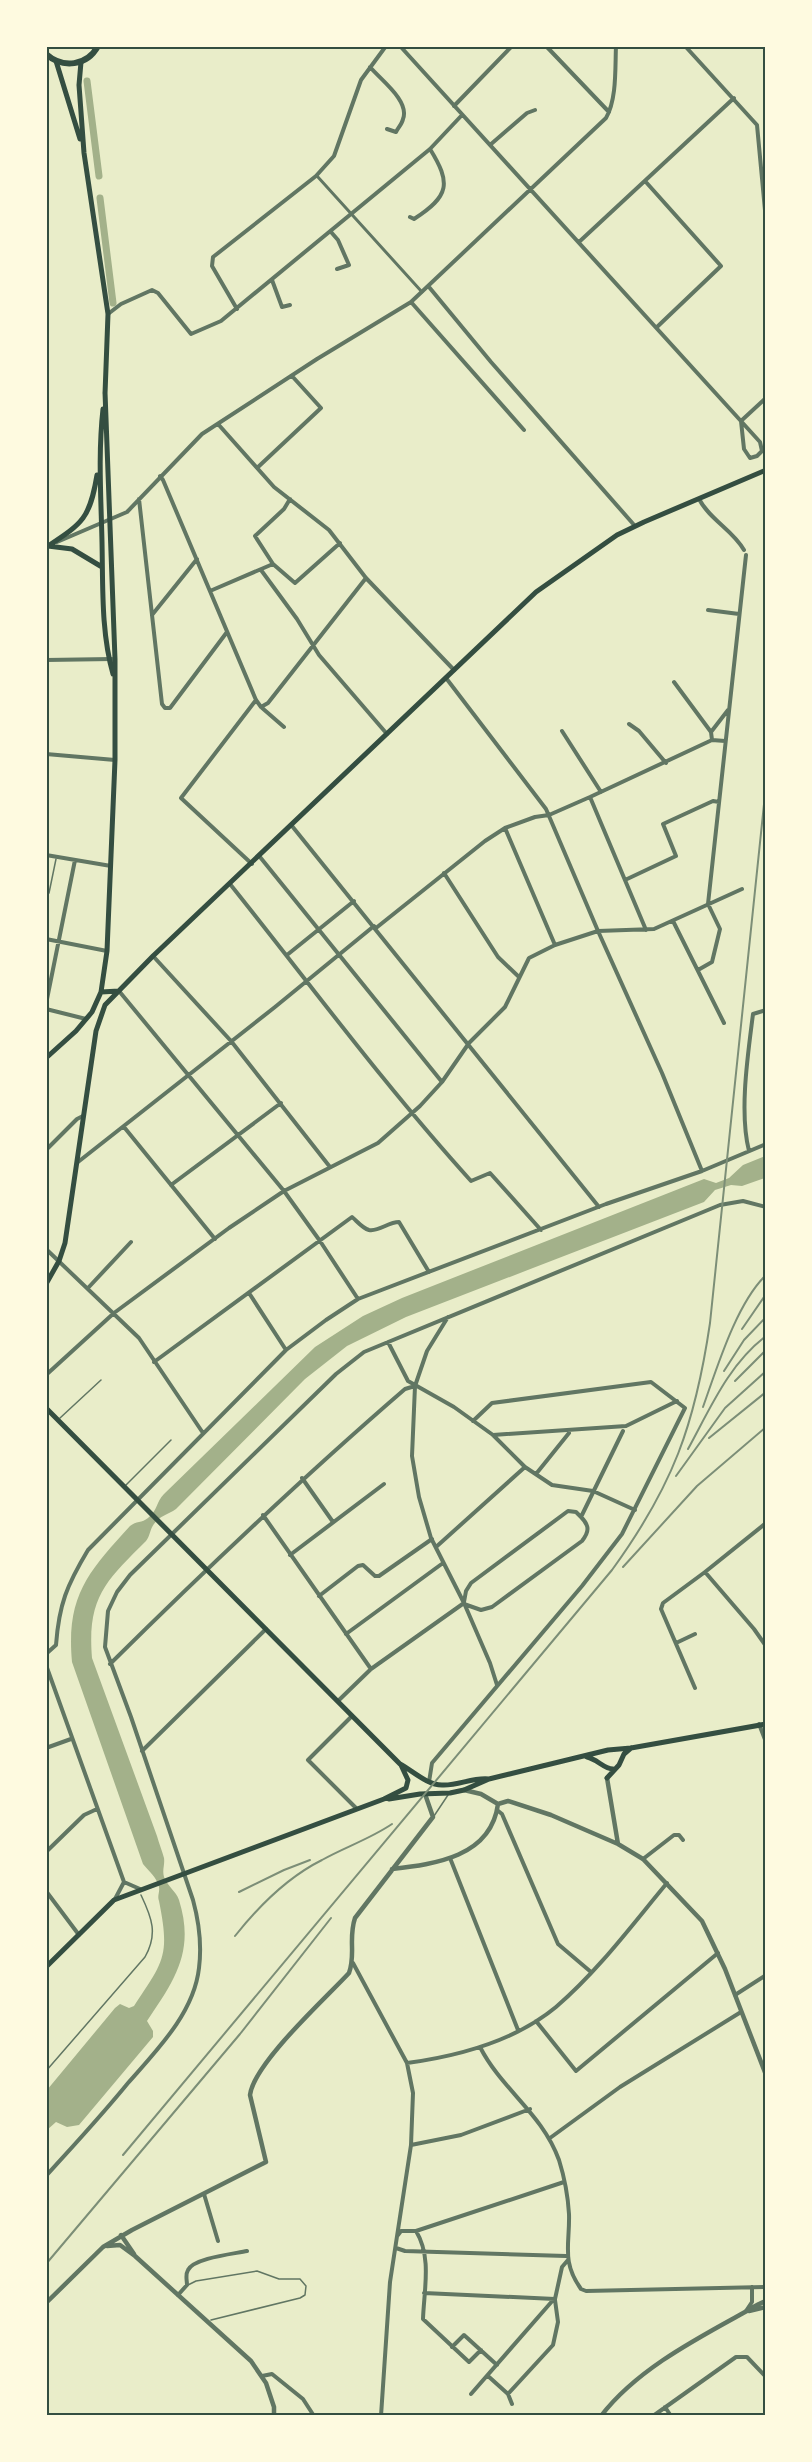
<svg xmlns="http://www.w3.org/2000/svg" width="812" height="2462" font-family="Manrope,sans-serif">
<style>
.water{fill:#a3b18a}
.lines{fill:none;stroke-linecap:round;stroke-linejoin:round}
.canal{stroke:#a3b18a;stroke-width:7}
.service{stroke:#617663;stroke-width:1.5}
.pedestrian{stroke:#617663;stroke-width:3}
.minor{stroke:#617663;stroke-width:4}
.tertiary{stroke:#617663;stroke-width:4.5}
.secondary{stroke:#344e41;stroke-width:5}
.primary{stroke:#344e41;stroke-width:6}
.rail{stroke:#7c8e77;stroke-width:2}
.neatline{fill:none;stroke:#344e41;stroke-width:2}
</style>
<rect width="100%" height="100%" fill="#e9edc9"/>
<path class="water" d="M765 1156V1178L742 1186 731 1185 715 1190 704 1202 406 1317 347 1346 305 1379 176 1509C168 1515 160 1515 154 1524 150 1529 150 1536 146 1541 106 1581 87 1597 92 1658L157 1836C159 1843 162 1851 164 1858 165 1865 162 1870 164 1877 168 1887 176 1891 179 1900 195 1951 175 1980 147 2021L153 2031V2037L79 2125 67 2127 56 2122 47 2130 48 2118 47 2090 115 2008 120 2004 129 2008 134 2006C164 1961 170 1956 159 1901 157 1896 160 1892 159 1887 156 1876 150 1873 143 1864L72 1662C66 1596 88 1572 130 1526 136 1521 142 1523 148 1518 158 1510 156 1502 164 1494L315 1347 363 1316 402 1298 704 1179 716 1183 729 1178 743 1165Z"/>
<g class="lines">
<path class="canal" d="M87 81 99 176
M100 198 113 303"/>
<path class="service" d="M49 893 56 859
M60 1418 101 1380
M125 1486 171 1440
M434 1816 448 1795
M46 2071 145 1957C158 1934 152 1918 141 1895
M188 2285 196 2281 257 2271 279 2279H300L306 2286 305 2295 300 2298 211 2320"/>
<path class="pedestrian" d="M317 176 422 292"/>
<path class="minor" d="M400 46 760 442 762 451 757 456 750 458 744 449 741 421
M546 46 609 112
M685 46 757 125 766 221
M370 67C381 80 410 101 403 119 402 124 398 128 396 132L387 129
M454 106 512 46
M490 145 527 113 535 110
M645 181 721 266 657 327
M410 217 414 219C450 196 451 183 430 149
M331 232 338 240 349 265 337 269
M579 242 734 98
M272 280 282 307 290 305
M429 287 491 362 635 526
M411 302 524 430
M237 309 212 266 213 257 316 176 334 156 361 80 386 46
M108 314 121 304 152 290 158 293 191 334 221 321 430 149 462 115
M741 421 766 398
M218 424 274 487 329 530 366 578 454 670
M257 468 321 408 292 376
M160 476 163 480 256 700 261 707 284 727
M139 499 162 704 165 708H170L227 632
M699 499C710 520 733 530 744 550
M57 542 127 512 202 434 317 359 411 302 606 118C617 99 615 68 616 46
M273 564 255 536 284 509 290 499
M261 570 297 619 319 655 387 734
M210 591 273 564 295 583 340 543
M708 610 739 614
M152 615 197 559
M46 660 112 659
M446 678 546 809 598 931 662 1073 702 1171
M674 682 711 732 712 740
M261 707 268 703 366 578
M629 724 639 731 666 763
M562 731 601 792
M711 732 728 710
M46 754 115 760
M590 797 646 930
M292 826 599 1207
M505 828 555 945
M46 855 111 866
M260 857 442 1082
M252 864 181 798 256 700
M444 873 498 957 519 977
M625 880 676 856 663 824 713 801 719 802
M230 884C310 984 385 1086 471 1181L490 1173 541 1230
M673 921 724 1023
M376 928 485 841 505 828 535 817 549 815 590 797 712 740 725 741
M46 939 107 951
M287 955 354 901
M153 956 231 1041 330 1167
M698 970 712 962 720 929 708 904 746 555
M119 991 284 1191 320 1241 358 1299
M46 1004 75 860
M46 1009 86 1019
M124 1127 215 1239
M46 1150 77 1119 83 1116
M749 1151C739 1112 748 1054 753 1014L766 1010
M78 1162 275 1007 374 926
M171 1185 281 1103
M46 1249 139 1338 203 1433
M88 1288 131 1242
M249 1293 286 1350
M448 1317 427 1351 415 1386 412 1456 419 1497 431 1538 464 1603 490 1663 497 1685
M388 1342 408 1381 454 1407 493 1435 525 1467 552 1485 593 1491 635 1510
M154 1362 352 1217C357 1221 362 1228 369 1230 379 1232 388 1222 399 1222L429 1272
M46 1375 114 1313 229 1228 284 1191 378 1143 420 1106 442 1082 469 1043 505 1007 529 958 555 945 598 931 654 929 742 889
M493 1435 626 1426 677 1401
M536 1474 569 1433
M302 1478 333 1522
M263 1515 371 1669
M436 1547 525 1467
M290 1555 384 1484
M705 1572 766 1523
M319 1596 358 1566 363 1565 375 1576H379L432 1539
M464 1602 466 1591 471 1583 568 1511 576 1512 581 1517 623 1431
M464 1604 481 1610 492 1607 582 1541C589 1532 590 1526 581 1517
M346 1634 443 1563
M676 1643 695 1634
M46 1654 56 1645C59 1604 67 1585 88 1550L286 1350 326 1320 358 1299 606 1204 702 1171 766 1144
M110 1664C206 1569 303 1477 405 1389L415 1386
M46 1665 124 1882 115 1899
M695 1688 661 1609 663 1603 705 1572 754 1629 766 1646
M338 1701 371 1669 464 1603
M352 1716 308 1760 357 1809
M759 1724 766 1742
M46 1748 71 1739
M142 1751 266 1629
M429 1782 432 1763 582 1586 622 1534 685 1408 651 1382 492 1403 473 1421
M497 1810 502 1814 558 1944 591 1972
M46 1852 84 1815 97 1809
M450 1858 518 2030
M643 1859 674 1835H679L683 1840
M124 1882 140 1889
M46 1891 79 1935
M353 1963 407 2063 413 2093 411 2145 390 2282 381 2416
M735 1995 766 1975
M536 2021 576 2071 718 1953
M480 2047C502 2090 542 2113 559 2160 564 2176 568 2197 569 2214 570 2244 561 2261 581 2289L586 2291 766 2287
M407 2063C459 2056 515 2041 556 2007 598 1971 632 1925 667 1883
M550 2138 620 2087 741 2012
M411 2145 461 2135 530 2109
M46 2176C74 2145 102 2115 128 2083 157 2050 194 2013 199 1968 202 1944 199 1922 193 1900L131 1717 105 1647 108 1611 117 1592 130 1575 336 1374 364 1352 720 1205 743 1201 766 1207
M204 2194 218 2241
M416 2231 564 2182
M398 2235 401 2231H416C432 2257 424 2290 423 2319L469 2362 481 2350
M396 2248 405 2251 566 2256
M424 2293 555 2299 562 2267 568 2260
M178 2295 187 2285C187 2280 185 2275 188 2270 194 2258 233 2254 247 2251
M746 2311 752 2302V2287
M452 2347 464 2335 497 2365
M262 2376 272 2374 303 2399 314 2416
M488 2376 508 2394 512 2404
M471 2394 554 2299
M508 2394 553 2345 558 2322 555 2300
M665 2407 671 2416
M653 2416 736 2357H747L766 2377"/>
<path class="tertiary" d="M607 1778 618 1844
M464 1790 481 1794 498 1804
M498 1804 508 1801 551 1815 618 1844 643 1859 702 1921 725 1969 766 2075
M392 1869C435 1864 491 1857 498 1804
M121 2235 134 2254
M107 2246 120 2245 135 2256 251 2361 266 2383 274 2407V2416
M46 2303 103 2247 132 2230 266 2162 250 2095C254 2063 325 1999 349 1973 356 1954 348 1939 355 1918L433 1817 425 1794
M749 2311 766 2307
M601 2416C636 2370 696 2339 745 2312 752 2308 758 2304 766 2301"/>
<path class="secondary" d="M56 61 80 139
M81 62 79 85 84 153 108 314 105 394
M103 409C98 454 101 497 102 542 103 586 101 632 113 674
M48 546C83 523 90 518 97 475
M48 546 72 549 102 567
M101 992 119 991
M46 1058 76 1031 92 1012 101 992 107 951 115 760V659L105 392
M46 1284 59 1261 65 1243 96 1031 105 1005 153 956 536 592 617 535 644 522 766 470
M46 1408 400 1764C413 1771 427 1785 442 1785 458 1786 473 1777 489 1779
M587 1757C597 1759 604 1769 613 1769
M607 1778 619 1765 624 1754 631 1748
M389 1799 420 1794 450 1793 464 1790 489 1779 608 1750 631 1748 766 1724
M46 1967 114 1900 384 1799 406 1788 408 1780 401 1765"/>
<path class="primary" d="M46 54C63 69 87 66 98 46"/>
<path class="rail" d="M742 1329 766 1294
M724 1371 744 1340 766 1317
M735 1381 766 1350
M703 1407C717 1368 736 1304 766 1275
M709 1438 766 1392
M688 1449C710 1409 728 1365 766 1336
M676 1476 725 1408 766 1371
M623 1567 697 1486 766 1427
M239 1892 284 1870 310 1860
M235 1936C258 1907 288 1877 322 1860 345 1847 370 1839 392 1824
M123 2155 612 1570C673 1486 695 1425 710 1323L766 785
M46 2264 240 2034 331 1918"/>
</g>
<rect width="812" height="2462" fill="none" stroke="#fefae0" stroke-width="96"/>
<rect x="48" y="48" width="716" height="2366" class="neatline"/>
</svg>
